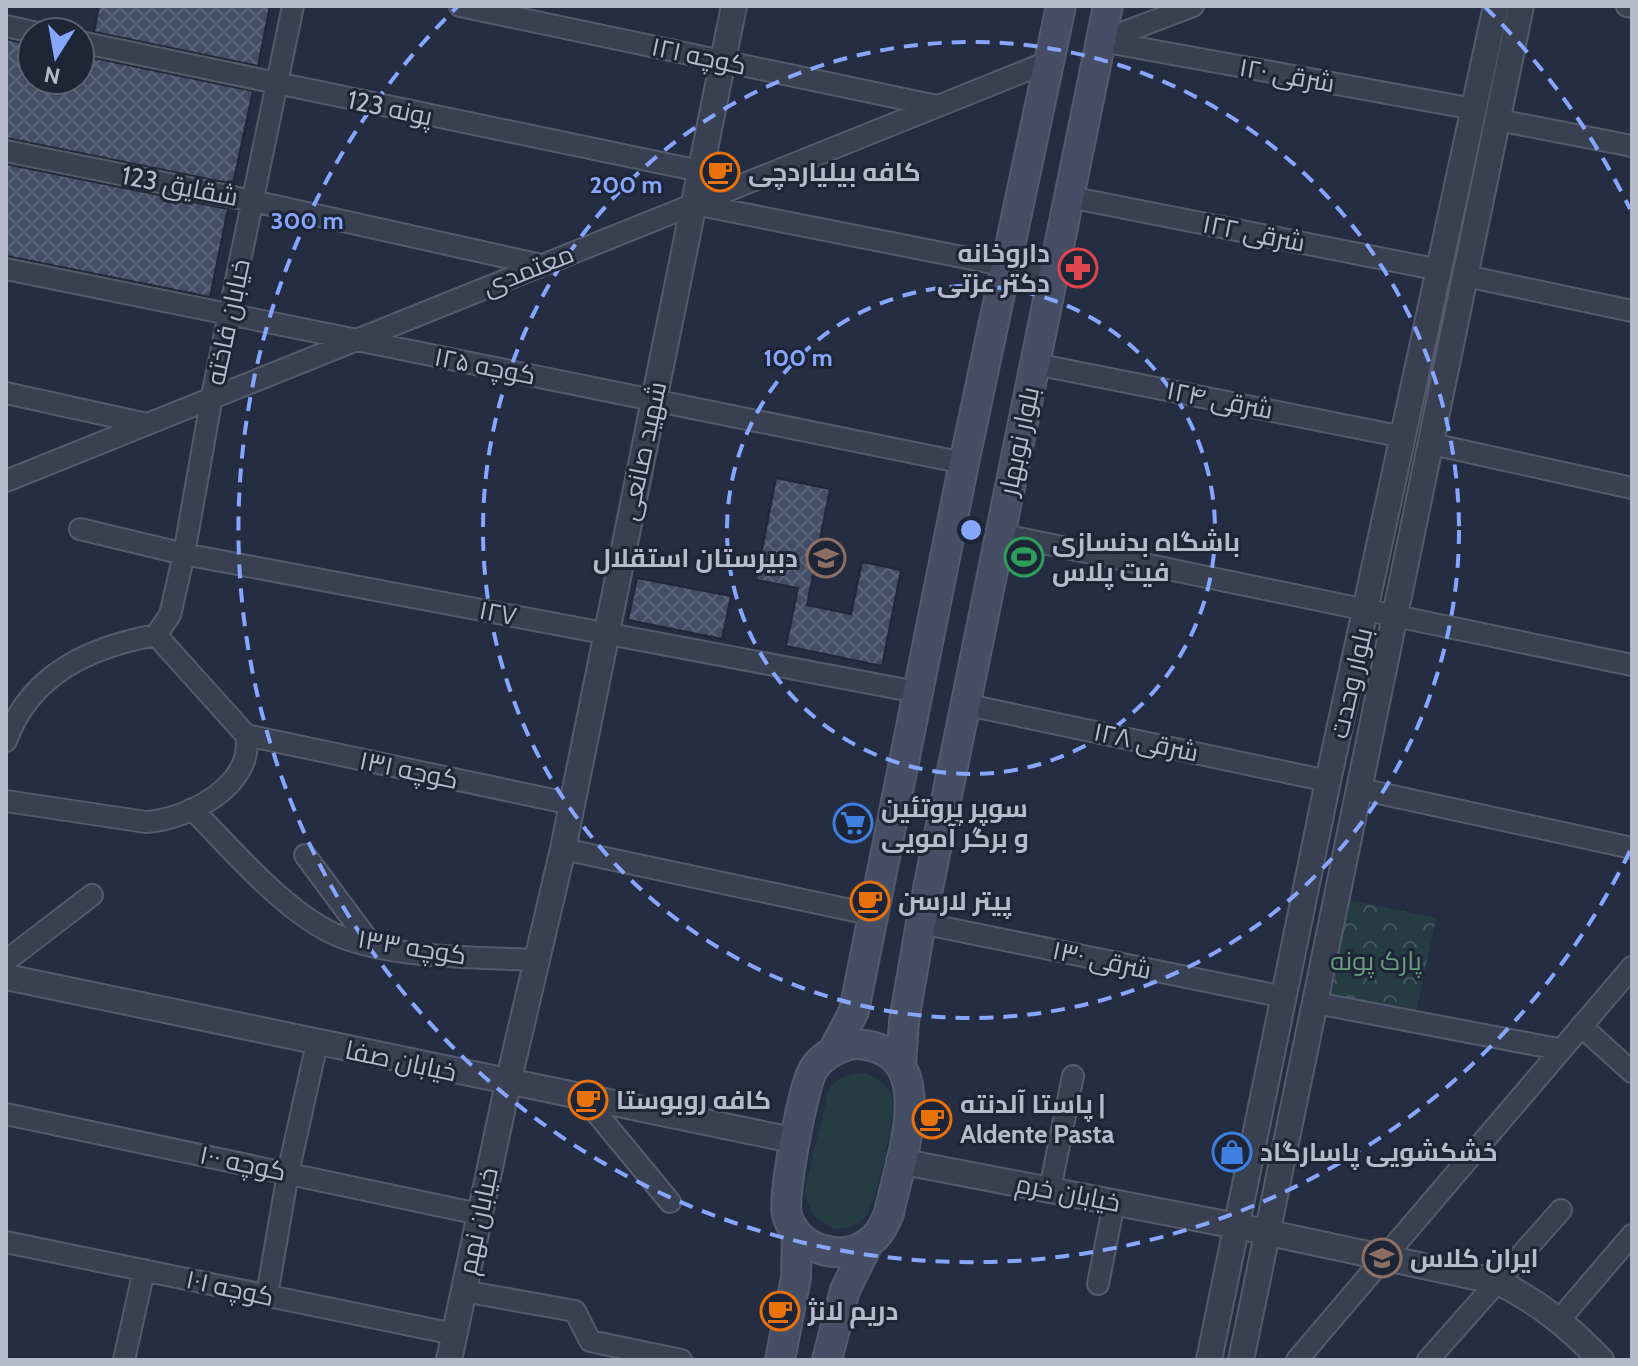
<svg xmlns="http://www.w3.org/2000/svg" width="1638" height="1366" font-family="Cabin,Cairo,sans-serif">
<style>
.green{fill:#263c43}
.forest{fill:url(#forest-crowns)}
.building{fill:url(#building-cross-hatch);stroke:#1f2739;stroke-width:2}
.lines{fill:none;stroke-linecap:round;stroke-linejoin:round}
.minor-casing{stroke:#535b6c;stroke-width:24}
.tertiary-casing{stroke:#535b6c;stroke-width:28}
.secondary-casing{stroke:#535b6c;stroke-width:32}
.minor{stroke:#384052;stroke-width:20}
.tertiary{stroke:#384052;stroke-width:24}
.secondary{stroke:#464e65;stroke-width:28}
.ring{fill:none;stroke:#87a7ff;stroke-width:4;stroke-dasharray:14 10}
.labels{text-anchor:middle;stroke-width:6;stroke-linejoin:round;paint-order:stroke}
.street-label{font-size:26px;fill:#b5bbcc;stroke:#1d2537}
.poi-label{font-size:26px;font-weight:bold;fill:#b5bbcc;stroke:#1d2537;text-anchor:start}
.park-label{font-size:26px;fill:#6a9f7c;stroke:#1d2537}
.centre{fill:#87a7ff;stroke:#1d2537;stroke-width:4}
.ring-label{font-size:24px;text-anchor:middle;font-weight:bold;fill:#87a7ff;stroke:#1d2537;stroke-width:6;stroke-linejoin:round;paint-order:stroke}
</style>
<defs>
<pattern id="forest-crowns" width="20" height="18" patternUnits="userSpaceOnUse" patternTransform="scale(2)"><rect width="20" height="18" fill="#263c43"/><path d="M2 6a3 3 0 1 1 6 0M12 15a3 3 0 1 1 6 0" fill="none" stroke="#43565d"/></pattern>
<pattern id="building-cross-hatch" width="8" height="8" patternUnits="userSpaceOnUse" patternTransform="scale(2)"><rect width="8" height="8" fill="#424c64"/><path d="M0 0l8 8M0 8l8-8" fill="none" stroke="#5b6479"/></pattern>
</defs>
<rect width="100%" height="100%" fill="#242d42"/>
<path class="green" d="M860 1072C873 1075 889 1084 892 1099 896 1115 877 1202 867 1214 859 1225 847 1229 834 1229L814 1217 804 1192 829 1089 840 1078Z"/>
<path class="forest" d="M1338 898 1436 918 1414 1022 1316 1003Z"/>
<path class="building" d="M99 6H270L258 66 94 32Z
M6 39 32 45V80H80V55L253 91 233 184 6 138Z
M6 164 228 209 210 297 6 256Z
M776 478 830 489 807 605 851 614 862 562 901 570 882 666 786 646 798 588 756 580Z
M637 578 731 596 722 639 628 620Z"/>
<g class="lines">
<g class="minor-casing">
<path id="minor" d="M460 6 937 106
M1627 6 1632 7
M6 26 33 32
M1101 41 1474 109
M1101 41 1193 6
M80 42 700 171
M1498 120 1632 146
M6 151 253 201 541 265
M1069 197 1440 270
M694 204 1053 275
M6 269 964 463
M1466 276 1632 311
M1035 364 1404 437
M6 393 147 424
M1432 444 1632 488
M6 481 1050 61
M80 529 184 554 917 692
M999 534 1632 665
M156 635 170 615 184 554 212 396 293 6
M963 704 1328 781
M246 735 572 804
M6 741C30 674 90 647 156 635L246 735C255 785 189 819 146 822L6 801
M1360 789 1632 848
M192 809C231 848 280 907 330 932 385 959 475 957 537 960
M563 849 874 915
M305 855 371 944
M921 923 1284 997
M6 961 92 895
M1316 1003 1558 1049
M1581 1026 1632 1072
M584 1098 670 1202
M6 1114 479 1214
M1050 1189 1073 1076
M6 1242 454 1334
M1098 1284 1114 1203
M463 1291 575 1311 590 1341 681 1360
M267 1295 288 1173 317 1043
M1560 1319 1632 1235
M124 1360 144 1270
M1297 1360 1632 967
M1428 1360 1561 1210"/>
</g>
<g class="tertiary-casing">
<path id="tertiary" d="M6 977 797 1141
M899 1161 1237 1226 1498 1282C1539 1302 1569 1327 1601 1360
M449 1360 508 1083 563 849 734 6
M1209 1360 1328 781 1496 6
M1241 1360 1521 6"/>
</g>
<g class="secondary-casing">
<path id="secondary" d="M853 1044C945 1046 900 1159 889 1213 884 1225 879 1236 868 1243 840 1263 797 1249 787 1215 782 1198 803 1087 813 1070 822 1055 837 1048 853 1044Z
M833 1051 854 1011 964 463 1061 6
M901 1065 904 1021 921 923 1108 6
M780 1360 796 1278 797 1234
M827 1360 845 1290 868 1244"/>
</g>
<use href="#minor" class="minor"/>
<use href="#tertiary" class="tertiary"/>
<use href="#secondary" class="secondary"/>
</g>
<g class="ring">
<circle cx="971" cy="530" r="244"/>
<circle cx="971" cy="530" r="488"/>
<path d="M1630 851A733 733 0 1 1 457 7M1485 7A733 733 0 0 1 1630 209"/>
</g>
<defs>
<g id="cafe-ring" transform="scale(2)"><circle r="9.5" fill="#1d2537" stroke="#e8710a" stroke-width="1.5"/><path d="M-5.5-4.5H6V0H3Q3 3.5 0 3.5H-2.5Q-5.5 3.5-5.5 0ZM3-3.2v2h1.7v-2ZM-6 4.5H4V6H-6Z" fill="#e8710a"/></g>
<g id="pharmacy-ring" transform="scale(2)"><circle r="9.5" fill="#1d2537" stroke="#e0444e" stroke-width="1.5"/><path d="M-2-6h4v4h4v4h-4v4h-4v-4h-4v-4h4Z" fill="#e0444e"/></g>
<g id="stadium-ring" transform="scale(2)"><circle r="9.5" fill="#1d2537" stroke="#2e9e5b" stroke-width="1.5"/><path d="M0-5a6.5 5 0 1 0 0 10a6.5 5 0 1 0 0-10ZM-3.5-1.8h7v3.6h-7Z" fill="#2e9e5b"/></g>
<g id="school-ring" transform="scale(2)"><circle r="9.5" fill="#1d2537" stroke="#8d6e63" stroke-width="1.5"/><path d="M0-5L7-2L0 1L-7-2ZM-4 1L0 2.5L4 1V4Q0 6-4 4Z" fill="#8d6e63"/></g>
<g id="supermarket-ring" transform="scale(2)"><circle r="9.5" fill="#1d2537" stroke="#3f7fe0" stroke-width="1.5"/><path d="M-6-5.5h2.5l.6 2H6L4.5 2H-2.5L-4.4-4H-6ZM-1.5 3.2a1.3 1.3 0 1 0 .1 0ZM3 3.2a1.3 1.3 0 1 0 .1 0Z" fill="#3f7fe0"/></g>
<g id="shop-ring" transform="scale(2)"><circle r="9.5" fill="#1d2537" stroke="#3f7fe0" stroke-width="1.5"/><path d="M-5-2.5h2.3a2.7 3.5 0 0 1 5.4 0H5L5.5 6h-11ZM-1.5-2.5h3a1.5 2.3 0 0 0-3 0Z" fill="#3f7fe0"/></g>
<g id="university-ring" transform="scale(2)"><circle r="9.5" fill="#1d2537" stroke="#8d6e63" stroke-width="1.5"/><path d="M0-5L7-2L0 1L-7-2ZM-4 1L0 2.5L4 1V4Q0 6-4 4Z" fill="#8d6e63"/></g>
</defs>
<g fill-rule="evenodd">
<use href="#cafe-ring" x="720" y="172"/>
<use href="#pharmacy-ring" x="1078" y="268"/>
<use href="#stadium-ring" x="1024" y="557"/>
<use href="#school-ring" x="826" y="558"/>
<use href="#supermarket-ring" x="853" y="823"/>
<use href="#cafe-ring" x="870" y="901"/>
<use href="#cafe-ring" x="588" y="1100"/>
<use href="#cafe-ring" x="932" y="1119"/>
<use href="#shop-ring" x="1232" y="1152"/>
<use href="#university-ring" x="1382" y="1258"/>
<use href="#cafe-ring" x="780" y="1311"/>
</g>
<g class="labels">
<g class="street-label">
<text transform="translate(699 56) rotate(12)" y="9">کوچه ۱۲۱</text>
<text transform="translate(1287 75) rotate(10)" y="9">۱۲۰ شرقی</text>
<text transform="translate(390 108) rotate(12)" y="9">123 پونه</text>
<text transform="translate(180 186) rotate(11)" y="9">123 شقایق</text>
<text transform="translate(1254 233) rotate(11)" y="9">۱۲۲ شرقی</text>
<text transform="translate(528 270) rotate(-22)" y="9">معتمدی</text>
<text transform="translate(228 322) rotate(-78)" y="9">خیابان فاخته</text>
<text transform="translate(485 366) rotate(11)" y="9">کوچه ۱۲۵</text>
<text transform="translate(1220 400) rotate(11)" y="9">۱۲۴ شرقی</text>
<text transform="translate(1019 441) rotate(-78)" y="9">بلوار نوبهار</text>
<text transform="translate(643 451) rotate(-78)" y="9">شهید صانعی</text>
<text transform="translate(498 613) rotate(11)" y="9">۱۲۷</text>
<text transform="translate(1351 683) rotate(-77)" y="9">بلوار وحدت</text>
<text transform="translate(1146 742) rotate(12)" y="9">۱۲۸ شرقی</text>
<text transform="translate(409 770) rotate(12)" y="9">کوچه ۱۳۱</text>
<text transform="translate(412 947) rotate(9)" y="9">کوچه ۱۳۳</text>
<text transform="translate(1102 960) rotate(12)" y="9">۱۳۰ شرقی</text>
<text transform="translate(401 1061) rotate(12)" y="9">خیابان صفا</text>
<text transform="translate(243 1163) rotate(12)" y="9">کوچه ۱۰۰</text>
<text transform="translate(1068 1193) rotate(11)" y="9">خیابان خرم</text>
<text transform="translate(478 1221) rotate(-78)" y="9">خیابان نهم</text>
<text transform="translate(230 1288) rotate(12)" y="9">کوچه ۱۰۱</text>
</g>
<g class="poi-label">
<text x="748" y="181">کافه بیلیاردچی</text>
<text x="1050" y="262" text-anchor="end">داروخانه<tspan x="1050" dy="30">دکتر عزتی</tspan></text>
<text x="1052" y="551">باشگاه بدنسازی<tspan x="1052" dy="30">فیت پلاس</tspan></text>
<text x="798" y="567" text-anchor="end">دبیرستان استقلال</text>
<text x="881" y="817">سوپر پروتئین<tspan x="881" dy="30">و برگر آمویی</tspan></text>
<text x="898" y="910">پیتر لارسن</text>
<text x="616" y="1109">کافه روبوستا</text>
<text x="960" y="1113">پاستا آلدنته |<tspan x="960" dy="30">Aldente Pasta</tspan></text>
<text x="1260" y="1161">خشکشویی پاسارگاد</text>
<text x="1410" y="1267">ایران کلاس</text>
<text x="808" y="1320">دریم لانژ</text>
</g>
<g class="park-label">
<text x="1376" y="970">پارک پونه</text>
</g>
</g>
<circle cx="971" cy="530" r="12" class="centre"/>
<g class="ring-label">
<text x="626" y="193">200 m</text>
<text x="307" y="229">300 m</text>
<text x="798" y="366">100 m</text>
</g>
<rect width="1638" height="1366" fill="none" stroke="#b5bbcc" stroke-width="16"/>
<g transform="translate(56 56) rotate(191)"><circle r="38" fill="#1d2537" stroke="#5a6173" stroke-width="2"/>
<path d="M0-6L14 30L0 20L-14 30Z" fill="#87a7ff"/>
<text y="-12" font-size="22" font-weight="bold" text-anchor="middle" fill="#b5bbcc">N</text>
</g>
</svg>
